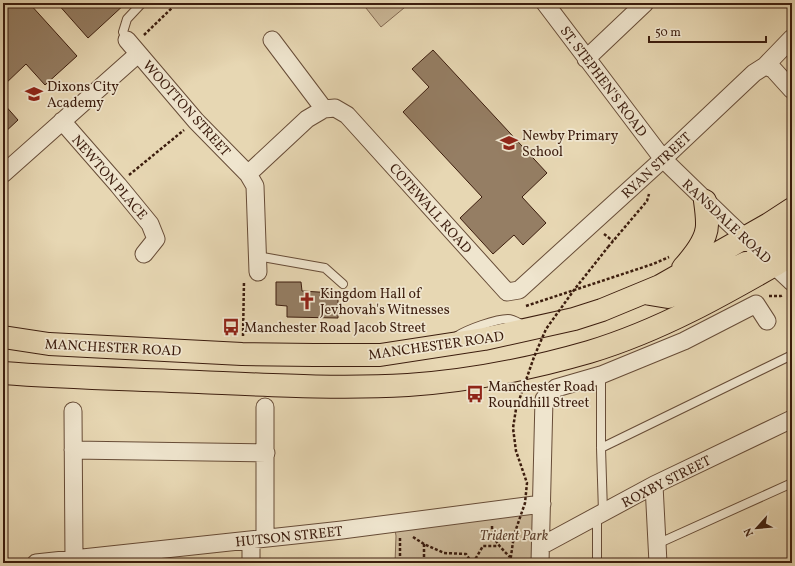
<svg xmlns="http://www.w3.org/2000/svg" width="795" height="566" font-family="Vollkorn,serif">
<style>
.green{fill:#cab797;stroke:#836a52}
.building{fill:#957e64;stroke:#3c1d0e}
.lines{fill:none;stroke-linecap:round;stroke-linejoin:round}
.lane-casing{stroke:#674c37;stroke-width:10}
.street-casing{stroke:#674c37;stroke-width:19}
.primary-casing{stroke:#3c1d0e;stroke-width:24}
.path{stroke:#3c1d0e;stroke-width:2.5;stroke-dasharray:3 2;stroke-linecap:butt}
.lane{stroke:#efe5ce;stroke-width:8}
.street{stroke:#efe5ce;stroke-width:17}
.primary{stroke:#e7d7b3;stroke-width:22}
.path-bridge{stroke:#3c1d0e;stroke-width:2.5;stroke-dasharray:3 2;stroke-linecap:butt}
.labels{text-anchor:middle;stroke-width:3.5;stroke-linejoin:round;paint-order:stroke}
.street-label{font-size:14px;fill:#3c1d0e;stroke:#efe5ce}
.poi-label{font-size:14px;fill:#3c1d0e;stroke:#efe5ce;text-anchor:start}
.park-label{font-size:14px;font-style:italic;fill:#604430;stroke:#efe5ce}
</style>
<rect width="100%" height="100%" fill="#e7d7b3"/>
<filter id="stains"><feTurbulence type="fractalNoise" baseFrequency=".005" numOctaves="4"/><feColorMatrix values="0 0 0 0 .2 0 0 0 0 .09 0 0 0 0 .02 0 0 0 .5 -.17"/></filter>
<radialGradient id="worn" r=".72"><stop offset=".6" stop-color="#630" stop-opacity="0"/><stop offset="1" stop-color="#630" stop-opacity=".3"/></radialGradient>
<path class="green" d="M362 3H410L381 27Z
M542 504 540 563H395L396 536 394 523Z"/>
<path class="building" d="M3 3H29L77 56 45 85 26 64 3 86Z
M57 3H126L88 38Z
M433 50 547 173 522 197 546 223 523 245 514 235 493 254 460 218 482 197 403 112 429 87 412 69Z
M3 103 18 120 3 134Z
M276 282H301L302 291 334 293V297H338V318L287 317V306L276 305Z"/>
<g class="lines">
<g class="lane-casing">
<path id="lane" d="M127 40 123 32 127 19 142 3
M257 256 325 268 343 284
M457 336C468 329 496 319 508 319 513 319 519 323 523 325
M601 375V448L603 512
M601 448 792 355
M597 516V563
M657 544 792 483"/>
</g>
<g class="street-casing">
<path id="street" d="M545 3 663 159 728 222 792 282
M127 40 196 121 248 174 255 186 258 272
M272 40 324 109
M586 59 645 3
M765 66 773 69 792 90
M62 121 118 185 150 224 156 239 144 254
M3 174 138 54
M248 174 307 119 324 109 335 108 347 115 507 292 519 290 663 159 754 73 765 66 792 38
M73 411 74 559
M73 450 266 453
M654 485 658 563
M265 538V407
M541 546 654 485 792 419
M36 563 342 530 542 504
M251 563V540
M540 563 544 399 556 388 601 375 684 341 756 304 767 321"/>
</g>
<g class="primary-casing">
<path id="primary" d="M745 238C764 246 774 244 792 233
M683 268C693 257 708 239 707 223 707 216 706 208 705 201
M650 294 668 297 706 282 746 263 764 262 775 265
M3 337 49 344 242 354 314 355H380L484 339 574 319 602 310 660 286 769 224 792 209
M3 373C68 378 134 379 199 382 269 385 339 389 408 385 469 381 530 369 589 352 662 330 726 293 792 255"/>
</g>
<path class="path" d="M144 35 177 3
M129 175 184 130
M604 234 613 241
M608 247 647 201 649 194
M769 296H781L783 295
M526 306 653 264 669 257
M243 336 244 281
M492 526C492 540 501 548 510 557
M413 537 424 544 444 553 466 554 472 563
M400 538V563
M424 544V563
M473 563 483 546H498"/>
<use href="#lane" class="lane"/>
<use href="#street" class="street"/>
<use href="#primary" class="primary"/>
<path class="path-bridge" d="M510 563 514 535 525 503 527 483 516 451 513 428 516 409 534 357 546 329 574 290 608 247"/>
</g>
<defs>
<g id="school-bare" transform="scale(1.38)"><path d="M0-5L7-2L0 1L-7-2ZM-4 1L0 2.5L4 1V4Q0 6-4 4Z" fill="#8f2418" stroke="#efe5ce" stroke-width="2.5" paint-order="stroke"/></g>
<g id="church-bare" transform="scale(1.38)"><path d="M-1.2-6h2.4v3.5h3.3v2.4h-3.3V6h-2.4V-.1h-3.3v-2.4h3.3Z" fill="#8f2418" stroke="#efe5ce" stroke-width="2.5" paint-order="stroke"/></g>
<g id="bus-bare" transform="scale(1.38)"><path d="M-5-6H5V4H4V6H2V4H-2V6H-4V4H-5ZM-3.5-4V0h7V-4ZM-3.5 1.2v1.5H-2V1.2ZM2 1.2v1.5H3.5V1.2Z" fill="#8f2418" stroke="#efe5ce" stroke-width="2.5" paint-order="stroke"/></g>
</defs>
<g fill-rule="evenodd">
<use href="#school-bare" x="34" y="94"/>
<use href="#school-bare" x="509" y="143"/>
<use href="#church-bare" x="307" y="301"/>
<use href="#bus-bare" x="231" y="327"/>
<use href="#bus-bare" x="475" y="394"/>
</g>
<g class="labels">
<g class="street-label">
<text transform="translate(604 81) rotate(53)" y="5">ST. STEPHEN'S ROAD</text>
<text transform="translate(187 108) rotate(48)" y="5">WOOTTON STREET</text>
<text transform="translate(656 165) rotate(-43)" y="5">RYAN STREET</text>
<text transform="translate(110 177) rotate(49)" y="5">NEWTON PLACE</text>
<text transform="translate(431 208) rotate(48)" y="5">COTEWALL ROAD</text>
<text transform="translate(727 221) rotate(43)" y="5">RANSDALE ROAD</text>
<text transform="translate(436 345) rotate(-8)" y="5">MANCHESTER ROAD</text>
<text transform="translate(113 347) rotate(3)" y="5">MANCHESTER ROAD</text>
<text transform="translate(666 481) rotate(-27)" y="5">ROXBY STREET</text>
<text transform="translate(289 536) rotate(-6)" y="5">HUTSON STREET</text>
</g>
<g class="poi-label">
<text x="47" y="91">Dixons City<tspan x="47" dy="16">Academy</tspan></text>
<text x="522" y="140">Newby Primary<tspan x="522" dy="16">School</tspan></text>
<text x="320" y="298">Kingdom Hall of<tspan x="320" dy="16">Jevhovah's Witnesses</tspan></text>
<text x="244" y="332">Manchester Road Jacob Street</text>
<text x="488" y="391">Manchester Road<tspan x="488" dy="16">Roundhill Street</tspan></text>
</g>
<g class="park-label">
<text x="514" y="540">Trident Park</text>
</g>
</g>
<rect width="795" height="566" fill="none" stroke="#e7d7b3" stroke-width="16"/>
<rect x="4" y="4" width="787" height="558" fill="none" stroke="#3c1d0e" stroke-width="2"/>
<rect x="8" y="8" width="779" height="550" fill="none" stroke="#3c1d0e"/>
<g transform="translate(757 528) rotate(243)" stroke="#efe5ce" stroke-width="3" paint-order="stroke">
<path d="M0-3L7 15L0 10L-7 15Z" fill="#3c1d0e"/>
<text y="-6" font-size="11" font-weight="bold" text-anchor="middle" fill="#3c1d0e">N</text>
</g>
<path d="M649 36v6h117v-6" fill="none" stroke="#3c1d0e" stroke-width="2"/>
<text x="655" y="36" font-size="12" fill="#3c1d0e" stroke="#efe5ce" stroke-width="3" paint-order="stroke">50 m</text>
<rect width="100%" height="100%" filter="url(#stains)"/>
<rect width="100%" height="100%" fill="url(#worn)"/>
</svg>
